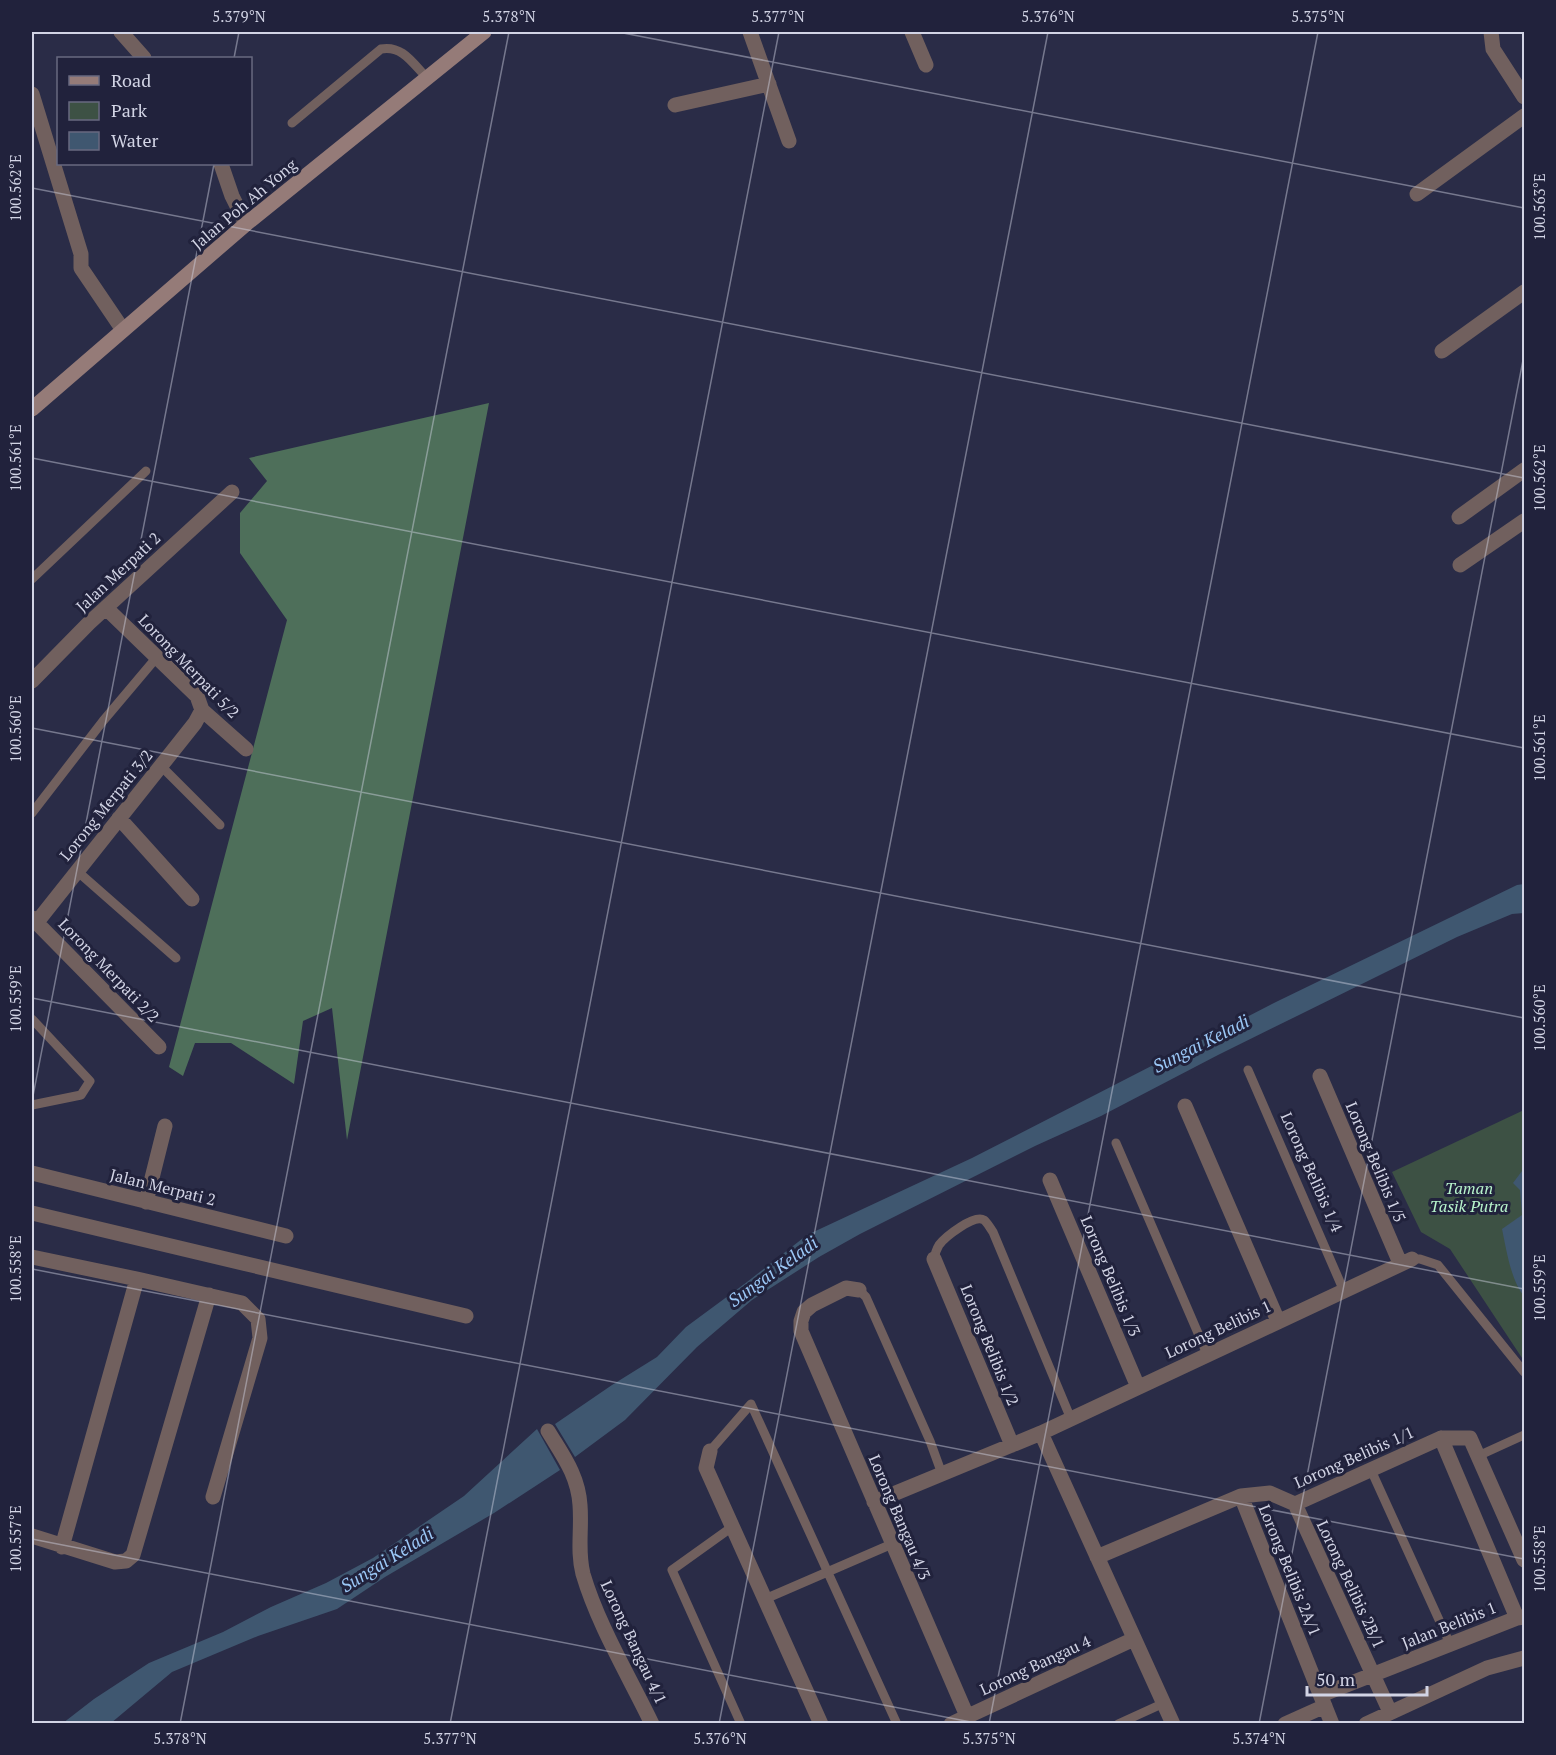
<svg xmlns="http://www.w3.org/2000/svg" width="1556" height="1755" font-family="'PT Serif',serif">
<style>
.green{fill:#3d5144}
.forest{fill:#4e6f5a}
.water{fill:#3f5770}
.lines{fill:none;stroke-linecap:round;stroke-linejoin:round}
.service{stroke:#71605e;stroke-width:9}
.minor{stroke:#71605e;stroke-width:15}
.secondary{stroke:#957b78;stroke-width:15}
.ticks{fill:none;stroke:#d2d4e5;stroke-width:1.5;stroke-opacity:0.45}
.labels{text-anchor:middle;stroke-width:6;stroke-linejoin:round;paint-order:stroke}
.street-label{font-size:16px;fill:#d2d4e5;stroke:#21223c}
.park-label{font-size:16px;font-style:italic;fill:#b8f4cc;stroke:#21223c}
.water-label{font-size:18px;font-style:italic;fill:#9bc7f6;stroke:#21223c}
.neatline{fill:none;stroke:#d2d4e5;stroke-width:2}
.ticks-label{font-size:15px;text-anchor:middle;fill:#d2d4e5}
</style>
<rect width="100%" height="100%" fill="#2a2c47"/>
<path class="green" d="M1524 1110V1361L1450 1249 1421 1232 1392 1172Z"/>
<path class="forest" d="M489 403 347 1140 332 1008 303 1021 294 1084 231 1043H195L183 1076 169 1067 287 620 240 553V513L267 481 249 458Z"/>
<path class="water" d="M1524 884V913L1512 914 1457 937 1218 1055 1101 1116 1035 1146 860 1234 819 1257 752 1300 697 1347 625 1420 575 1457 555 1424 612 1385 657 1357 686 1327 747 1282 807 1235 972 1158 1278 1001 1517 885Z
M1524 1170V1296C1511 1281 1506 1248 1502 1229L1522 1215 1520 1190 1513 1183 1522 1171Z
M537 1429 560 1470 494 1513 385 1577 337 1609 258 1636 172 1672 111 1723H63L94 1699 149 1663 223 1632 271 1607 326 1583 373 1558 464 1496Z"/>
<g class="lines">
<path class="service" d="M292 123 381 49C403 45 413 64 428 79
M32 579 146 471
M161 766 220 825
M32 813 103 721 157 657
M77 871 176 958
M32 1019 90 1081 81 1095 32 1105
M1248 1070 1343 1289
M1116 1143 1207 1354
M934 1259C935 1254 936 1250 939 1245 945 1237 974 1214 984 1220 987 1222 990 1228 993 1232L1071 1419
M1412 1259H1420L1438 1265 1524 1372
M859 1290 866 1297 930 1441 942 1474
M710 1451 751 1404 897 1724
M1478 1456 1524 1435
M1371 1470 1450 1644
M732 1527 672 1570 741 1724
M765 1599 892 1544
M1118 1724 1164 1703"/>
<path class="minor" d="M121 32 144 58
M750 32 789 141
M912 32 926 65
M1491 32 1493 49 1524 97
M32 94 81 254V268L123 330
M675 105 769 84
M221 164 232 196 246 224
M1417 194 1524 116
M1442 351 1524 292
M1459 517 1524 470
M1460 565 1524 521
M106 608 197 696 202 710 246 749
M32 681 89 623 232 492
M119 818 192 899
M32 918 159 1047
M37 922 195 723 202 710
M1320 1076 1400 1263
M1185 1106 1278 1321
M32 1173 286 1236
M1050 1180 1138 1387
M146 1202 165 1126
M32 1213 466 1316
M32 1257 137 1279 62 1547
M934 1259 1012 1445
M137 1279 242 1303 258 1319 260 1338 213 1497
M859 1290 846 1288 812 1305 804 1312 801 1321V1331L967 1716
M548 1431C563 1456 578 1475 580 1505 582 1529 577 1551 583 1574 598 1625 629 1676 652 1724
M1041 1433 1173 1724
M1441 1438 1517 1618
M710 1451 706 1468 821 1724
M1241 1496 1332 1724
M874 1502 1041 1433 1412 1259
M1295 1504 1390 1712
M32 1536 115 1562 126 1561 133 1555 209 1295
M1097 1557 1241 1496 1270 1493 1295 1504 1441 1438H1470L1524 1560
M1321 1695 1517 1618 1524 1617
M951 1724 1134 1639
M1285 1724 1325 1706
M1366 1724 1487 1668 1524 1658"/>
<path class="secondary" d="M32 409 246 224 484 32"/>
</g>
<path class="ticks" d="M618 32 1524 208M234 58 239 32M32 188 1524 478M32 458 1524 748M32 728 1524 1018M32 998 1524 1289M32 1101 214 164M32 1269 1524 1559M32 1539 981 1724M180 1724 509 32M450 1724 779 32M719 1724 1048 32M989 1724 1318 32M1259 1724 1524 355"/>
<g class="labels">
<g class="street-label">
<text transform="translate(244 204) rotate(-40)" y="6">Jalan Poh Ah Yong</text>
<text transform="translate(118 572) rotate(-43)" y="6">Jalan Merpati 2</text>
<text transform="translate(189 666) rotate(46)" y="6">Lorong Merpati 5/2</text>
<text transform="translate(106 805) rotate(-51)" y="6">Lorong Merpati 3/2</text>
<text transform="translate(109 970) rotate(46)" y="6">Lorong Merpati 2/2</text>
<text transform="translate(1376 1162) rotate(67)" y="6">Lorong Belibis 1/5</text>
<text transform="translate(1312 1172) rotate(66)" y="6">Lorong Belibis 1/4</text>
<text transform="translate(163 1187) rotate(14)" y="6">Jalan Merpati 2</text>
<text transform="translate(1111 1276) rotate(67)" y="6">Lorong Belibis 1/3</text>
<text transform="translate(1218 1329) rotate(-25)" y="6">Lorong Belibis 1</text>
<text transform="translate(990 1345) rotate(68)" y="6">Lorong Belibis 1/2</text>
<text transform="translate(1354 1457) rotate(-24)" y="6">Lorong Belibis 1/1</text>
<text transform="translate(900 1517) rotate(67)" y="6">Lorong Bangau 4/3</text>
<text transform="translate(1290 1570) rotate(68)" y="6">Lorong Belibis 2A/1</text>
<text transform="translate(1351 1584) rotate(65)" y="6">Lorong Belibis 2B/1</text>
<text transform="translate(1449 1625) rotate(-22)" y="6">Jalan Belibis 1</text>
<text transform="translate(634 1642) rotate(65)" y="6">Lorong Bangau 4/1</text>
<text transform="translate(1035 1665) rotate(-25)" y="6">Lorong Bangau 4</text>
</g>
<g class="park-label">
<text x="1469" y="1194">Taman<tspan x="1469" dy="18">Tasik Putra</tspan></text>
</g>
<g class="water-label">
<text transform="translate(1201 1044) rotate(-27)" y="6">Sungai Keladi</text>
<text transform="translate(773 1272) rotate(-36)" y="6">Sungai Keladi</text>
<text transform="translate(387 1560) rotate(-32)" y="6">Sungai Keladi</text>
</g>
</g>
<rect width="1556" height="1755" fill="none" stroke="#21223c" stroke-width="66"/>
<rect x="57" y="57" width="195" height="108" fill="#21223c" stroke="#686980" stroke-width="1.5"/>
<rect x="69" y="76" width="30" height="9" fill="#957b78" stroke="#686980" stroke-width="1.5"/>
<text x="111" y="87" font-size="18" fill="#d2d4e5">Road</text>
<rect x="69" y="102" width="30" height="18" fill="#3d5144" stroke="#686980" stroke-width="1.5"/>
<text x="111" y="117" font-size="18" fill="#d2d4e5">Park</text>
<rect x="69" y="132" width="30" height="18" fill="#3f5770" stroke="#686980" stroke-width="1.5"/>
<text x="111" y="147" font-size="18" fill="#d2d4e5">Water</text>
<path d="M1307 1686v9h120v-9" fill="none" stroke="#d2d4e5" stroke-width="3"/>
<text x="1316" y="1686" font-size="18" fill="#d2d4e5" stroke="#21223c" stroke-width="4.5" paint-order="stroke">50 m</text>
<rect x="33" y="33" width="1490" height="1689" class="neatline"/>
<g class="ticks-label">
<text x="239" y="22">5.379°N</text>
<text x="509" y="22">5.378°N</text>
<text x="778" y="22">5.377°N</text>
<text x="1048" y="22">5.376°N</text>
<text x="1318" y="22">5.375°N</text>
<text transform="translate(16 188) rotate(-90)" y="5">100.562°E</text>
<text transform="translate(1540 207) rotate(-90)" y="5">100.563°E</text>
<text transform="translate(16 458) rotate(-90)" y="5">100.561°E</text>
<text transform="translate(1540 478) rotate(-90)" y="5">100.562°E</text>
<text transform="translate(16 729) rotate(-90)" y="5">100.560°E</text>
<text transform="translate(1540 748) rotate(-90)" y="5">100.561°E</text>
<text transform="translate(16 999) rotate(-90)" y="5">100.559°E</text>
<text transform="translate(1540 1018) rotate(-90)" y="5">100.560°E</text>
<text transform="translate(16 1269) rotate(-90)" y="5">100.558°E</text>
<text transform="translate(1540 1288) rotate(-90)" y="5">100.559°E</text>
<text transform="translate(16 1539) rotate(-90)" y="5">100.557°E</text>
<text transform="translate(1540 1559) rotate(-90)" y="5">100.558°E</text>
<text x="180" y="1744">5.378°N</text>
<text x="450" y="1744">5.377°N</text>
<text x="720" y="1744">5.376°N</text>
<text x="989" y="1744">5.375°N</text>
<text x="1259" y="1744">5.374°N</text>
</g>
</svg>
